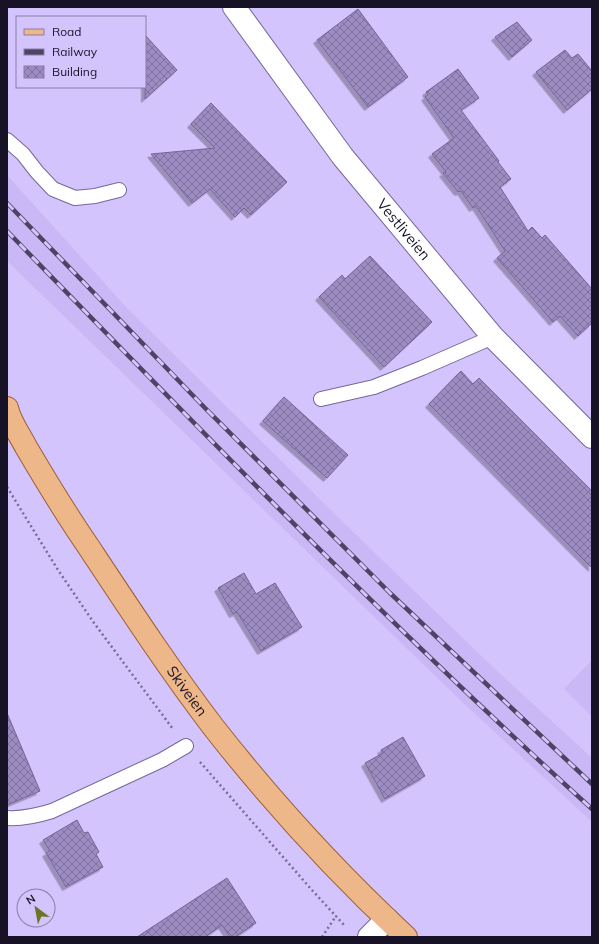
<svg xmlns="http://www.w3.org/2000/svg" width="599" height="944" font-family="Mulish,sans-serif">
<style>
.built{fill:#c9b7f6}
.building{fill:url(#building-cross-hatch);stroke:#736496;filter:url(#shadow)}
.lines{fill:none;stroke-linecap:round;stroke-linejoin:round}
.lane-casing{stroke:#77679a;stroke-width:16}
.street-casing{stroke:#77679a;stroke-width:24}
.primary-casing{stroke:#9b5e33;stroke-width:24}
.path{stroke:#776c93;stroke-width:2.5;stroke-dasharray:2 3;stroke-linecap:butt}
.lane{stroke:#fff;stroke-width:14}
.street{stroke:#fff;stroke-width:22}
.primary{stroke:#eeb789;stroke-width:22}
.rail-casing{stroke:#4d4463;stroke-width:4.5}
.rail{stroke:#d4c4fd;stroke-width:3;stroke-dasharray:9;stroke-linecap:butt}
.labels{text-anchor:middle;stroke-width:3;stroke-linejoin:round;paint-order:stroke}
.street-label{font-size:15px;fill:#181226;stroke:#d4c4fd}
</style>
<defs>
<pattern id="building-cross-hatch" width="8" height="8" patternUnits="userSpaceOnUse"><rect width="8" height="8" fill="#9c8cc2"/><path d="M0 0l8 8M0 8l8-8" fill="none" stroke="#7e719d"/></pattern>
<filter id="shadow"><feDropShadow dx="-3.5" dy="3.5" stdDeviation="0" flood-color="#0004"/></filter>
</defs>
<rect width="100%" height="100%" fill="#d4c4fd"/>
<path class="built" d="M7 175 126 307 347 526 496 670 592 758V822L460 700 7 261Z
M592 660V717L564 689Z"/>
<path class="building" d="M358 9 408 77 368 107 317 40Z
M517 22 532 40 512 57 495 37Z
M145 35 177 70 145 99Z
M565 50 572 58 578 54 592 71V89L567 110 536 72Z
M458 69 479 98 461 110 499 161 498 162 511 179 500 187 528 231 532 227 542 238 545 235 592 289V323L578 336 560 316 553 322 497 258 505 251 476 206 473 208 461 191 458 192 443 173 446 172 432 154 454 138 425 97 428 95 426 92Z
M211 103 287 182 251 215 244 208 235 217 210 189 192 203 151 154 215 148 191 124Z
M370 256 432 322 384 367 319 297 342 275 345 279Z
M461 371 473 384 479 378 592 491V568L429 404Z
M284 397 348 455 327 478 263 421Z
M244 573 256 594 275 583 302 627 261 651 237 612 233 614 218 588Z
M7 713 40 791 7 805Z
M403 737 425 776 385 799 365 763 383 753 381 750Z
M77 820 84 833 88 832 99 852 96 854 103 867 66 887 46 853 50 851 43 840Z
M227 878 256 923 235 937H230L222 925 205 937H137Z"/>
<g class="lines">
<g class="lane-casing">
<path id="lane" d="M7 140 23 154 37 172 53 189 75 198 95 196 119 190
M321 399 374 387 422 368 493 337
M7 818C23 819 36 816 52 811L162 760 186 746"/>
</g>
<g class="street-casing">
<g id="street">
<path id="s1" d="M234 7 343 157 493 337 592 437"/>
<path d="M369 937 387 919"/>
</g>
</g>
<g class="primary-casing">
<g id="primary">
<path id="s2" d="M7 408C10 422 20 435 26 447 46 481 66 514 88 546 129 608 169 669 214 728 273 803 336 872 406 937"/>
</g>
</g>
<path class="path" d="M7 487 58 570 94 623 173 729
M200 762 311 889 345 926
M322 937 336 916"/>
<use href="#lane" class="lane"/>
<use href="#street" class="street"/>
<use href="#primary" class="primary"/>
<g class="rail-casing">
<path id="rail" d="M7 203 205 408 390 593 592 784
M7 231C198 428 389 625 592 809"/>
</g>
<use href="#rail" class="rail"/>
</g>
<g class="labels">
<g class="street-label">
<text dy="5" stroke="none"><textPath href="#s1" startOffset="280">Vestliveien</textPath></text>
<text dy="5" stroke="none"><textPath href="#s2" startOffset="336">Skiveien</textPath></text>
</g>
</g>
<rect width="599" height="944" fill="none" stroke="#181226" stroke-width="16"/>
<rect x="16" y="16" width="130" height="72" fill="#d4c4fd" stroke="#897da7"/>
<rect x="24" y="29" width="20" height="6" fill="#eeb789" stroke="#897da7"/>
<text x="52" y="36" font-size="12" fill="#181226">Road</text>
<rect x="24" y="49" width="20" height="6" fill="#4d4463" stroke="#897da7"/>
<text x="52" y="56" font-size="12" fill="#181226">Railway</text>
<rect x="24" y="66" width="20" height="12" fill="url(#building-cross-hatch)" stroke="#897da7"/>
<text x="52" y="76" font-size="12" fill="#181226">Building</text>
<g transform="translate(36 908) rotate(328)"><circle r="19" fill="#d4c4fd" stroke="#897da7"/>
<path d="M0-3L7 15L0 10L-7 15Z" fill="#6a7623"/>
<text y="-6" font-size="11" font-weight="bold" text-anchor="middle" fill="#181226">N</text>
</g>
</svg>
